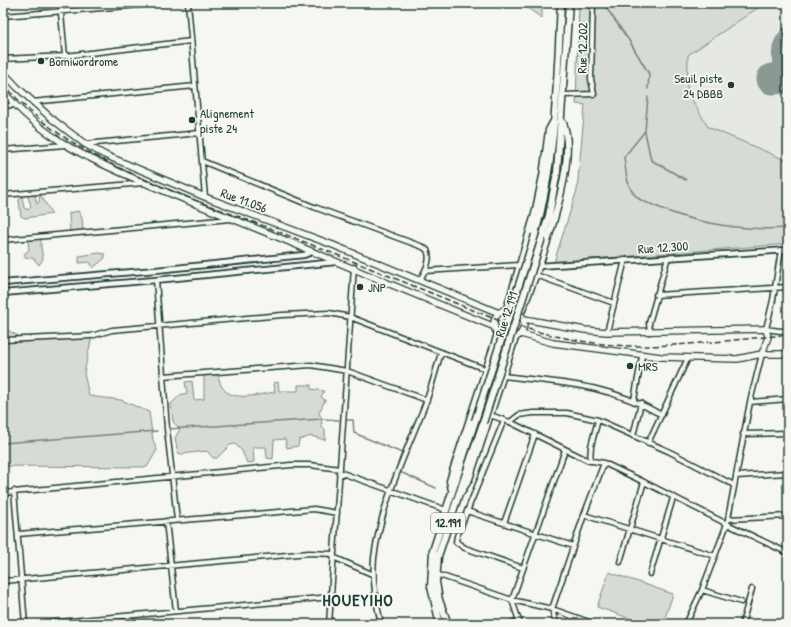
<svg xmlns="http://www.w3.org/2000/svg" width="791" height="627" font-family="'Patrick Hand',sans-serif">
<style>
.built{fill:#e6e8e4}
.green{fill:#d6dbd6;stroke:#7a8c85}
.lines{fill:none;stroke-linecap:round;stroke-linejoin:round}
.stream{stroke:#72847d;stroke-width:1.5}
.taxiway{stroke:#8a9a93;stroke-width:12}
.runway{stroke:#8a9a93;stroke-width:31}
.minor-casing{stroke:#1f3d34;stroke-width:7}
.tertiary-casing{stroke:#1f3d34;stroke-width:8}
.secondary-casing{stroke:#1f3d34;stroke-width:8}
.primary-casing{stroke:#1f3d34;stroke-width:9}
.minor{stroke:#f6f6f2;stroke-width:4}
.tertiary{stroke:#f6f6f2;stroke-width:4.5}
.secondary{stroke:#f6f6f2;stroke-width:5.5}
.primary{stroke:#f6f6f2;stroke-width:6}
.rail{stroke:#1f3d34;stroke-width:1.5;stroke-dasharray:6 3;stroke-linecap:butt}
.primary-bridge-casing{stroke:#1f3d34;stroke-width:9;stroke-linecap:butt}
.primary-bridge{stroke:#f6f6f2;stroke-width:6}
.poi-dot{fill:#1f3d34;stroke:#f6f6f2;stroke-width:1.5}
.labels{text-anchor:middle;stroke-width:3.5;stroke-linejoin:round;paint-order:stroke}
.shield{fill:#f6f6f2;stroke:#60746d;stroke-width:1}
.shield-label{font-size:12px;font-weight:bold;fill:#1f3d34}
.street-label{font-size:13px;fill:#1f3d34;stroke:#f6f6f2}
.poi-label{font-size:13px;fill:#1f3d34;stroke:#f6f6f2;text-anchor:start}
.district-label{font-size:17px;font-weight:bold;letter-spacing:1px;fill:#1f3d34;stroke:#f6f6f2}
</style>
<rect width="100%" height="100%" fill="#f6f6f2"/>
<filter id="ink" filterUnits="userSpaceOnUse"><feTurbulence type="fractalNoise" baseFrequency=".025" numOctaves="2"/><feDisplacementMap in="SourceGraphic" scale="8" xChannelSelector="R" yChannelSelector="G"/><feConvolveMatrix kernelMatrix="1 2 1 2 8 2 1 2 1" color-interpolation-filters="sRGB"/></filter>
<g filter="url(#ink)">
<path class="built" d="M589 3H788V244L554 262 577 190 585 105 576 104V82Z"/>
<path class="green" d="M520 3H542V18Z
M579 3H765L688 55 687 91 708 127 788 161V244L554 262 577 190 585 105 576 104Z
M40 194 52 214 25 218 21 216 19 200 22 196 24 208 28 210 31 206 28 197 30 195 35 196 37 204 39 202Z
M78 211 82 218 83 231H70L69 213Z
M28 239H41V248L43 259 39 265 33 258 24 257 25 253 29 250Z
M99 253 105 254V258L93 268 90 262 79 263V256Z
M3 328 28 341 92 336 84 373 89 396 121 400 149 412 153 440 157 450 147 467 3 466Z
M204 375H218C219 378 220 384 222 387 232 403 260 394 275 392L274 383 278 382 279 391H298V385H311V389L324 391 321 397 325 400 319 413 322 419 321 427 325 429V440L311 436 299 440 298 446 287 448 285 439 274 440 273 459 267 458 266 447H253L254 462 247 463 242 451 235 444 230 445 217 458H213L207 451 181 454 178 453 175 438 180 429 173 422 171 404 180 395 187 393 185 382 192 381 194 400 204 399Z
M609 572 673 594 663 624H646L597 607Z"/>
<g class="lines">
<path class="stream" d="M603 3 630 42 649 74 648 89
M648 97 645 131 624 157C626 170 626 188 637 197 640 201 648 203 653 205 693 224 744 231 788 228
M645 132 651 160 686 180
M345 420H353L354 433 402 453V456
M168 429 322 419 339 420
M3 443 157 431
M400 472 436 488"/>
<path class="taxiway" d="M788 32C773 46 776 64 788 78"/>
<path class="runway" d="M772 79 788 78"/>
<g class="minor-casing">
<path id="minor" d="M60 3 65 56
M188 3 205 197
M3 16 165 3
M3 59 65 56 191 41
M564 95 594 94 591 79 593 3
M32 102 195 86
M3 106 15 105
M85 144 200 133
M3 150 65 145
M202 161 314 207 423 247 427 250C432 260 425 271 420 280
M3 195 144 183
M3 240 230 219
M781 250 773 300 766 329 780 331 788 330
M425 271 519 265
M536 275 614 303
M156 280 167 429 177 520
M656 295 788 287
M607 332 625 260
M650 332 649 323 668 257
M3 340 91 336 112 330 282 315 329 313 350 317 485 369
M762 354 750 402 727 524 788 553
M163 376 311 365 347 371 427 400
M503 376C564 383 607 384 662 415
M634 400 642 356
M750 402 788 399
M490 415 510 422 587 460 604 463 644 482 727 524 702 590 686 624
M504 420 457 536 456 542 465 548 523 568
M510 422 519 415 533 413H567L598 420 668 451 734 485
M743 434 788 433
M633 436 641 403
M648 443 688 358
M590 461 591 446 598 420
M339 472 446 510
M736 476 788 473
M14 491 25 624
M3 493 291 465H310L340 469
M467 511 573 546
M584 515 715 556
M728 519 788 516
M166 521 176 611
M504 523 535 434
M18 534 314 509 337 513
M333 557 374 575
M620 562 644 482
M436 574 512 600 552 609 595 624
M650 574 673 498
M3 581 309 553 334 554
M702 590 741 602
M37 624 331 597
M329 624 354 267
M381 624C376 603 372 580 374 558 381 503 406 453 426 402 432 386 436 369 441 353
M509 624 519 620
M520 624 512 600 565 450
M556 624 552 609 584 515 604 463
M742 624 752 589"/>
</g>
<g class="tertiary-casing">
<path id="tertiary" d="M539 266 788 250
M3 283 156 270 304 255 312 252
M3 293 156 280 336 262"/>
</g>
<g class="secondary-casing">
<path id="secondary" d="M3 72 17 87 52 119 85 144 105 155 205 197 333 245 499 313
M3 91C42 138 90 160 145 183 190 202 235 220 280 238 351 268 423 298 495 327
M494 324a15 15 0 1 1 30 0a15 15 0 1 1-30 0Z
M524 319 585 330 607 332 766 329 768 337 762 354
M521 334 553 343 661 357 737 359 762 354H788"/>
</g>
<g class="primary-casing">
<path id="primary" d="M535 235C556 159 557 81 561 3
M542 238 549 215 557 172 569 3
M507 309 535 214 543 176 549 130 554 121
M522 310C538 270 580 163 563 123
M452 490 450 481 453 471 498 334
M461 492 469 479 515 338
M440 624 431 587 433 551 475 421
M448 624 439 600 436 582 438 556 483 423"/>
</g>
<use href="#minor" class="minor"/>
<use href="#tertiary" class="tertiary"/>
<use href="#secondary" class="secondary"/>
<use href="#primary" class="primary"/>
<path class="rail" d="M3 83C66 161 188 196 279 232 351 260 423 290 495 319 541 334 590 346 639 346 688 346 739 339 788 335"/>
<g class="primary-bridge-casing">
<path id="primary-bridge" d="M475 421 535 235
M483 423 542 238"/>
</g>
<use href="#primary-bridge" class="primary-bridge"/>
</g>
</g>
<g class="poi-dot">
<circle cx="41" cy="61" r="4"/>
<circle cx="731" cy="85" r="4"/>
<circle cx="192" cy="120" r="4"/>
<circle cx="360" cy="287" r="4"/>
<circle cx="630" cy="366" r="4"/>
</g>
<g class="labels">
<rect class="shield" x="431" y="513" width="34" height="20" rx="3"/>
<g class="shield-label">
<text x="448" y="527">12.191</text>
</g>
<g class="street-label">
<text transform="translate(582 48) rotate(-89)" y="5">Rue 12.202</text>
<text transform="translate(244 200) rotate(20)" y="5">Rue 11.056</text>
<text transform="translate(663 247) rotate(-4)" y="5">Rue 12.300</text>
<text transform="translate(506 314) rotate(-72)" y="5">Rue 12.191</text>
</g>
<g class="poi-label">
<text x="49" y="66">Bomiwordrome</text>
<text x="723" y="83" text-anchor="end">Seuil piste<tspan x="723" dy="15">24 DBBB</tspan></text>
<text x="200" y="118">Alignement<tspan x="200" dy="15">piste 24</tspan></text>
<text x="368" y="292">JNP</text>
<text x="638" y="371">MRS</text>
</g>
<g class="district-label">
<text x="358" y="606">HOUEYIHO</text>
</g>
</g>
<rect width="791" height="627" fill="none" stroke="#f6f6f2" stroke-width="16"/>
<rect x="8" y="8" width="775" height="611" fill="none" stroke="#1f3d34" stroke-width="1.5" filter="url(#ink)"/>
</svg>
